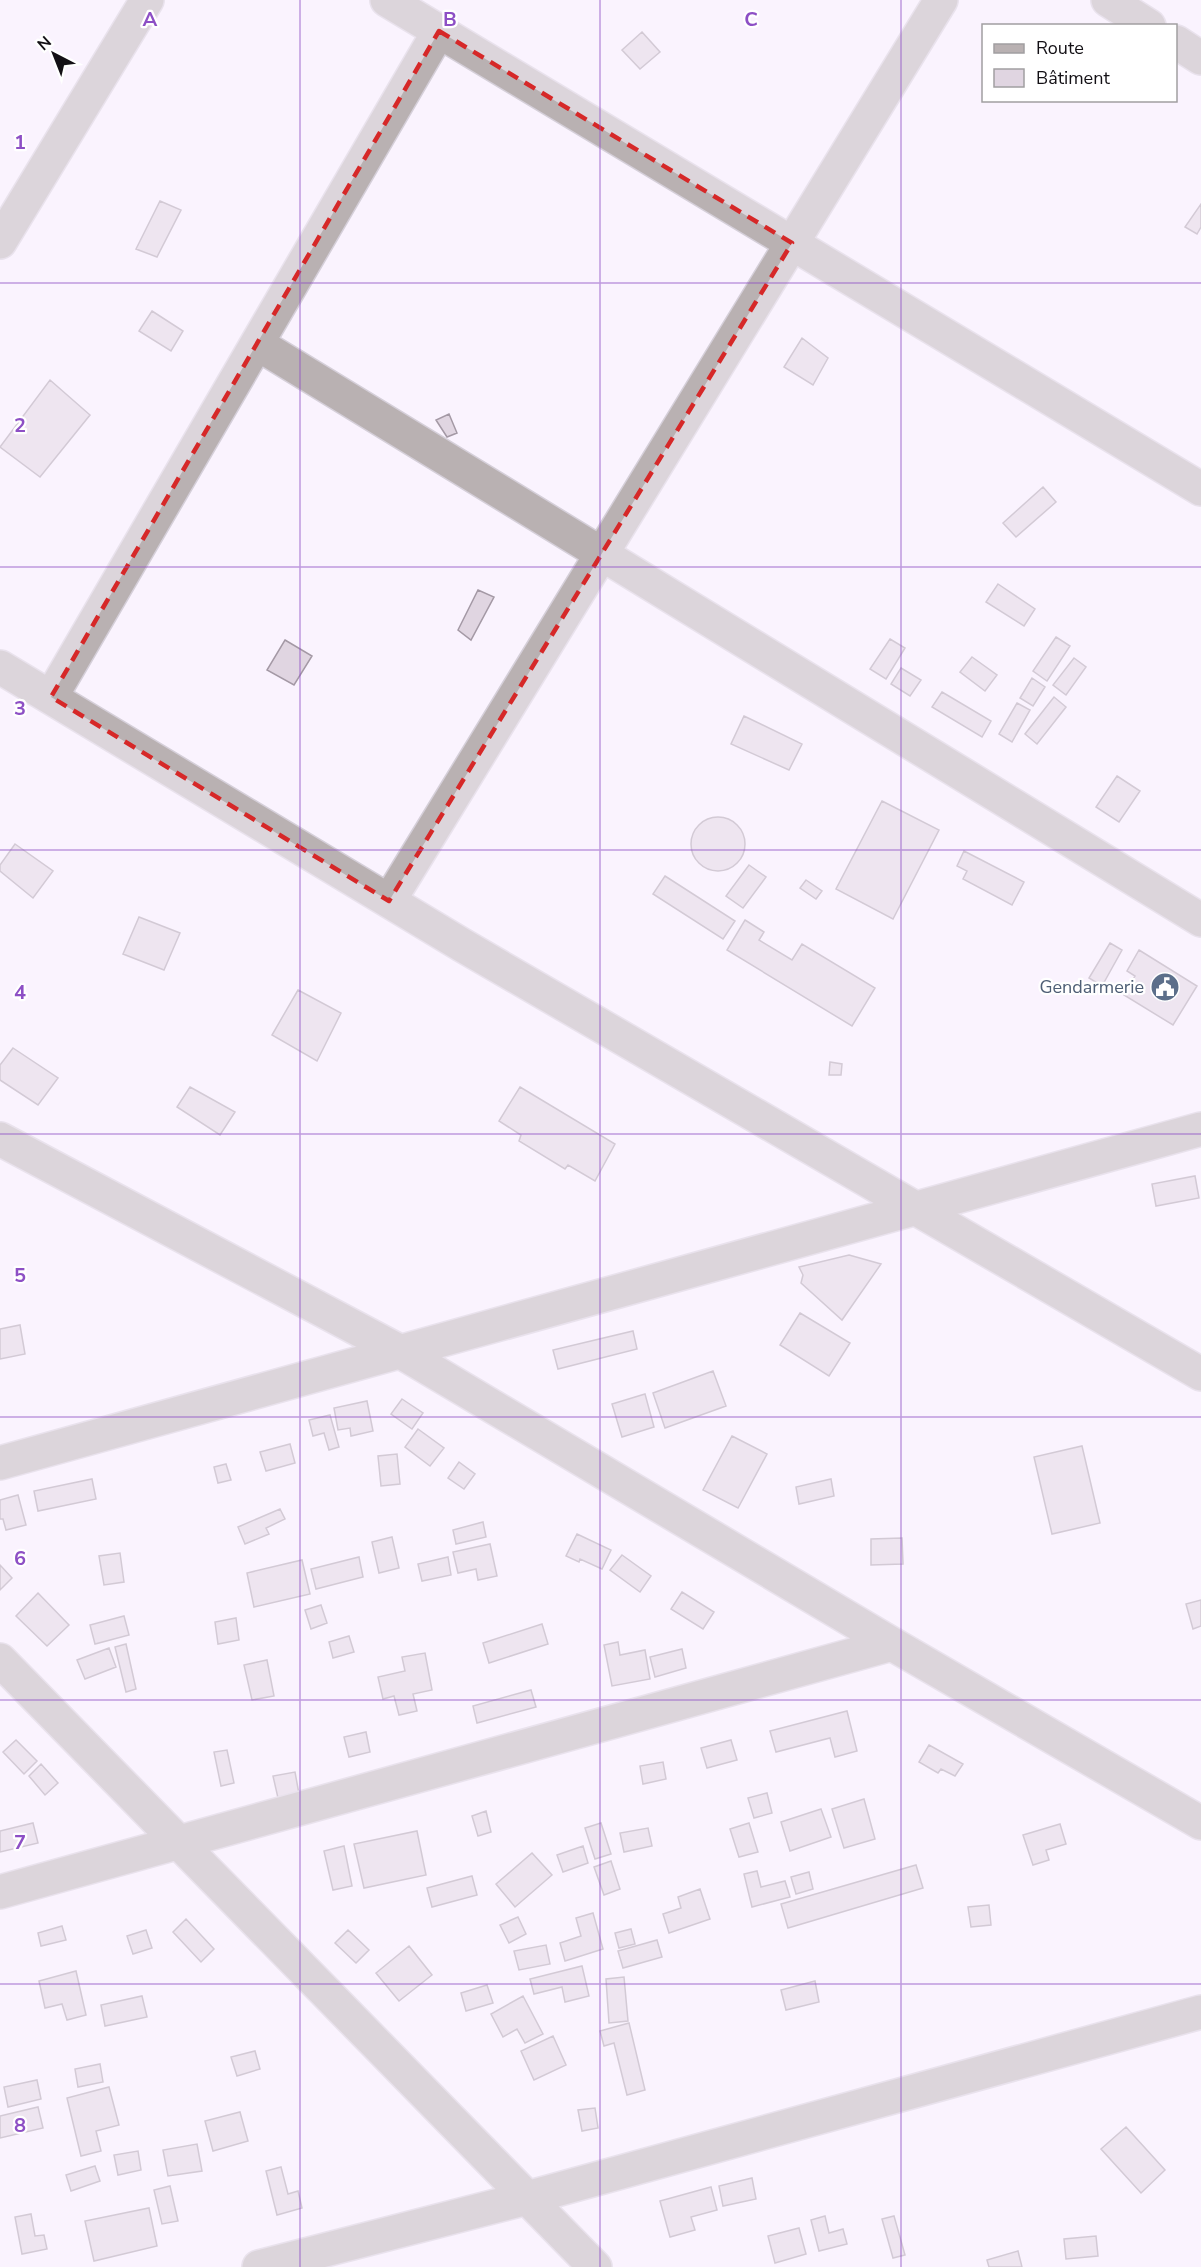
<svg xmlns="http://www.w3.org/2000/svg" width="1201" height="2267" font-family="'Nunito Sans',sans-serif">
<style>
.building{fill:#e0d5e1;stroke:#a499a5;stroke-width:1.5}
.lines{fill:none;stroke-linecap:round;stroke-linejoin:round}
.minor-casing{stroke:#d5cfd9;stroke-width:36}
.minor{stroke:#b9b1b2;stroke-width:33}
.marked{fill:none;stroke:#d62828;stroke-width:4.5;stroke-dasharray:12 8;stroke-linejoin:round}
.grid{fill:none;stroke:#8d4fc5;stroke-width:1.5;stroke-opacity:0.55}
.labels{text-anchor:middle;stroke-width:4.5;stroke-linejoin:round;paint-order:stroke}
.service-label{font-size:18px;fill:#4e5e75;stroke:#fff;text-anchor:end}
.grid-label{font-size:20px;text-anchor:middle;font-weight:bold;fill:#8d4fc5;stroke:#fff;stroke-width:4.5;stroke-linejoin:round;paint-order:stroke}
</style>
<rect width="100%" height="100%" fill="#faf3fe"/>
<path class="building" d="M642 32 660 52 640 69 622 50Z
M160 201 181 210 157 257 136 249Z
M1201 204V227L1197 234 1185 227Z
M152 311 183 331 171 351 139 331Z
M802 338 828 358 813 385 784 367Z
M50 380 90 415 40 477 0 447Z
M449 414 457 433 447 437 436 420Z
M1043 487 1056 502 1016 537 1003 523Z
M998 584 1035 609 1024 626 986 602Z
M478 590 494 597 471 640 458 630Z
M1056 637 1070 646 1047 681 1033 671Z
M890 639 905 648 886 679 870 669Z
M285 640 312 656 294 685 267 670Z
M972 657 997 675 985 691 960 672Z
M1074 658 1086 667 1066 695 1053 685Z
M901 668 921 680 910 696 891 684Z
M1032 678 1045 687 1033 706 1020 698Z
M942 692 991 721 982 737 932 707Z
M1054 697 1066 707 1037 744 1025 734Z
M1017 703 1030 710 1012 742 999 734Z
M744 716 802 744 789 770 731 744Z
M1117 776 1140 791 1119 822 1096 807Z
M882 801 939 830 893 919 836 889Z
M691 844a27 27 0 1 1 54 0a27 27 0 1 1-54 0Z
M15 844 53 871 33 898 0 871V865Z
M964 851 1024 882 1012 905 963 879 967 871 957 866Z
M749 865 766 877 743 908 726 896Z
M665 876 735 921 723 939 653 894Z
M806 880 822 891 816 899 800 888Z
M139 917 180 933 164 970 123 954Z
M745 920 764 932 759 940 792 960 802 944 875 988 852 1026 727 950Z
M1110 943 1122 950 1102 986 1089 978Z
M1139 950 1197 986 1173 1025 1124 995 1135 976 1127 971Z
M298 990 341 1013 317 1061 272 1035Z
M13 1048 58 1078 38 1105 0 1080V1065Z
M830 1062 842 1064 841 1075H829Z
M190 1087 235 1112 220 1135 177 1107Z
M520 1087 615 1144 595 1181 568 1165 565 1169 519 1141 521 1135 499 1121Z
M1195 1176 1199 1198 1156 1206 1152 1184Z
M849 1255 881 1264 842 1320 801 1283 803 1275 799 1267Z
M800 1313 850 1343 829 1376 780 1345Z
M20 1325 25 1354 0 1359V1329Z
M633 1331 637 1349 558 1369 553 1350Z
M713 1371 726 1406 665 1428 653 1393Z
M645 1394 654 1427 622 1437 612 1404Z
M402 1399 423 1413 412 1429 391 1414Z
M367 1401 373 1431 351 1436 350 1428 338 1430 334 1408Z
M330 1415 339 1447 329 1450 324 1433 313 1436 309 1420Z
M418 1429 444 1448 430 1466 405 1447Z
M732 1436 767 1454 738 1508 703 1490Z
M290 1444 295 1463 266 1471 260 1452Z
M1082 1446 1100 1523 1052 1534 1034 1457Z
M397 1454 400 1484 381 1486 378 1456Z
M459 1462 475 1474 464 1489 448 1478Z
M226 1464 231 1480 218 1483 214 1467Z
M92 1479 96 1499 38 1511 34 1491Z
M831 1479 834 1496 799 1504 796 1487Z
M18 1495 26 1525 6 1530 3 1519H0V1500Z
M280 1509 285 1519 266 1528 269 1534 245 1544 238 1527Z
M483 1522 486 1537 456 1544 453 1530Z
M577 1534 611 1550 602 1569 580 1559 579 1562 566 1556Z
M392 1537 399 1568 379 1573 372 1542Z
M902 1538 903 1564 871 1565V1539Z
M490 1544 497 1576 478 1580 476 1569 458 1573 453 1552Z
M120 1553 124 1582 104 1585 99 1556Z
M622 1555 651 1576 640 1592 610 1570Z
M359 1557 363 1577 316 1589 311 1569Z
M448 1557 451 1575 422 1581 418 1564Z
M302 1560 310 1594 254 1607 247 1573Z
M0 1565 12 1578 0 1590Z
M682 1592 714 1612 703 1629 671 1609Z
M38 1593 69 1625 47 1646 16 1616Z
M1201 1600V1626L1193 1629 1186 1604Z
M321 1605 327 1623 311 1629 305 1610Z
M124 1616 129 1635 95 1644 90 1625Z
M236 1618 239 1640 218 1644 215 1622Z
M542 1624 548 1644 489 1663 483 1643Z
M349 1636 354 1652 333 1658 329 1642Z
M618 1642 620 1655 645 1650 650 1679 612 1686 604 1645Z
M126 1644 136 1689 126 1692 115 1647Z
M109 1648 116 1667 85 1679 77 1660Z
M682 1649 686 1668 655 1677 650 1657Z
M425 1653 432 1690 413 1694 417 1711 399 1715 394 1696 383 1699 378 1677 405 1671 402 1657Z
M267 1660 274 1696 252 1700 244 1665Z
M531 1690 536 1707 477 1723 473 1706Z
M847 1711 857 1751 835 1757 830 1738 776 1752 770 1731Z
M366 1732 370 1752 349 1757 344 1737Z
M16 1740 37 1761 24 1774 3 1752Z
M731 1740 737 1760 707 1768 701 1748Z
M929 1745 963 1764 955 1776 941 1769 938 1773 919 1762Z
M227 1750 234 1783 221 1786 214 1752Z
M663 1762 666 1779 643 1784 640 1766Z
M41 1764 58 1783 45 1795 29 1776Z
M295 1772 299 1794 278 1798 273 1776Z
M767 1793 772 1813 754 1818 748 1798Z
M864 1799 875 1839 844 1848 832 1809Z
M821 1809 831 1837 790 1851 781 1822Z
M486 1811 491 1832 478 1836 472 1816Z
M33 1823 38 1843 0 1852V1831Z
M601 1823 611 1854 595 1859 585 1828Z
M749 1823 758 1852 739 1857 730 1829Z
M1060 1824 1066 1844 1046 1850 1049 1860 1033 1865 1023 1835Z
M648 1828 652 1846 624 1852 620 1833Z
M417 1831 426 1875 364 1888 354 1844Z
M344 1846 352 1886 333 1890 324 1851Z
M583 1846 588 1863 563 1872 557 1855Z
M532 1853 552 1875 515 1907 496 1884Z
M611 1861 620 1889 604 1895 594 1867Z
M916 1865 923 1888 788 1928 781 1904Z
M757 1871 761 1887 785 1881 790 1897 752 1907 744 1874Z
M809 1872 813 1889 796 1894 791 1877Z
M472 1876 477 1895 432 1907 427 1888Z
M700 1889 710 1919 669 1933 663 1914 681 1908 678 1897Z
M989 1905 991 1925 971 1927 968 1907Z
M593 1913 603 1949 565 1961 560 1943 581 1936 576 1918Z
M518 1917 526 1934 509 1943 500 1925Z
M186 1919 214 1949 201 1962 173 1932Z
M62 1926 66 1940 41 1946 38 1933Z
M631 1929 635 1944 619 1948 615 1933Z
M146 1930 152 1948 133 1954 127 1936Z
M348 1930 369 1950 356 1963 335 1943Z
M657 1940 662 1957 623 1968 618 1951Z
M546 1945 550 1964 519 1970 514 1951Z
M409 1946 432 1975 399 2001 376 1973Z
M582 1966 589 1996 565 2002 562 1987 534 1994 530 1979Z
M76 1971 86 2015 67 2020 62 2004 45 2008 39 1981Z
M624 1977 628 2021 609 2023 606 1979Z
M815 1981 819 2002 786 2010 781 1990Z
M487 1985 493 2003 466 2011 461 1993Z
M142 1996 147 2017 105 2026 101 2005Z
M523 1996 543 2034 525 2043 517 2029 503 2037 491 2014Z
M629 2023 645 2090 627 2095 614 2043 604 2046 600 2031Z
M553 2036 566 2065 534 2080 521 2051Z
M255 2051 260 2069 237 2076 231 2057Z
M100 2064 103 2082 78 2087 75 2069Z
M37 2080 41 2099 8 2107 4 2087Z
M109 2087 119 2125 96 2131 101 2151 81 2156 67 2098Z
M38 2107 43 2128 0 2138V2116Z
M595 2108 598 2128 582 2131 578 2110Z
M240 2112 248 2141 213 2151 205 2121Z
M1126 2127 1165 2170 1141 2193 1101 2149Z
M197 2144 202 2171 168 2176 163 2150Z
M138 2151 141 2170 118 2175 114 2155Z
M95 2166 100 2181 71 2191 66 2175Z
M281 2167 288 2194 298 2191 302 2208 277 2215 266 2171Z
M752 2178 756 2199 723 2206 719 2186Z
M170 2186 178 2221 162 2224 154 2190Z
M711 2187 717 2210 691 2217 695 2230 670 2237 660 2201Z
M149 2208 157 2246 94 2261 85 2221Z
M31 2214 35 2236 44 2235 47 2249 22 2254 15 2217Z
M825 2216 829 2233 843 2229 847 2244 819 2251 811 2220Z
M894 2216 905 2255 893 2258 882 2219Z
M799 2228 806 2254 775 2263 768 2236Z
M1096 2236 1098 2256 1066 2259 1064 2239Z
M1018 2251 1022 2267H989L987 2260Z"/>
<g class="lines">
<g class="minor-casing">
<path id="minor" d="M387 0 1201 489
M1108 0 1149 26
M1176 42 1201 58
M0 242 147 0
M258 344 1201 920
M0 667 462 945 1201 1374
M51 697 439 31
M389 901 941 0
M0 1139 401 1352 892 1644 1201 1823
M0 1463 1201 1129
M0 1660 595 2267
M0 1892 892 1644
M259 2267 527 2198 1201 2012"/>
</g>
<use href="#minor" class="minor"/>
</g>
<path d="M0 0H1201V2267H0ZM439 31 792 243 389 901 51 697Z" fill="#faf3fe" fill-opacity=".55" fill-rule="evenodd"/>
<path class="marked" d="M439 31 792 243 389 901 51 697Z"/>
<path class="grid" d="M300 0V2267M600 0V2267M901 0V2267M0 283H1201M0 567H1201M0 850H1201M0 1134H1201M0 1417H1201M0 1700H1201M0 1984H1201"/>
<defs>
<g id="civic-disc" transform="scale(1.5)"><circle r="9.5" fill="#5c6f8a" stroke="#fff"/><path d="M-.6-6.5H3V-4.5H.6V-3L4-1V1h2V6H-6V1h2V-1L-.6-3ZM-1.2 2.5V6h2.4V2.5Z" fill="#fff"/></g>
</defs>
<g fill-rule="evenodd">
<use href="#civic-disc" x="1165" y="987"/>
</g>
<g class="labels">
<g class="service-label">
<text x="1144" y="993">Gendarmerie</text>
</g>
</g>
<g class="grid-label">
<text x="150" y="26">A</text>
<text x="450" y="26">B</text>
<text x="751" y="26">C</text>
<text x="20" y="149">1</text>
<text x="20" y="432">2</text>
<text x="20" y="715">3</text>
<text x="20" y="999">4</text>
<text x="20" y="1282">5</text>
<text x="20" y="1565">6</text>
<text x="20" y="1849">7</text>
<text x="20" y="2132">8</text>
</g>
<rect x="982" y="24" width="195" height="78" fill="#ffffff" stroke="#a19fa1" stroke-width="1.5"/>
<rect x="994" y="44" width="30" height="9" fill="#b9b1b2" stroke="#a19fa1" stroke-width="1.5"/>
<text x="1036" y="54" font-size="18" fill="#131015">Route</text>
<rect x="994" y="69" width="30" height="18" fill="#e0d5e1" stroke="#a19fa1" stroke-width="1.5"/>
<text x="1036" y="84" font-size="18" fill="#131015">Bâtiment</text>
<g transform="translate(54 54) rotate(318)" stroke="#ffffff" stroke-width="4.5" paint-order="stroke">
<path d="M0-4.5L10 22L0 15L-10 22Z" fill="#131015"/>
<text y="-9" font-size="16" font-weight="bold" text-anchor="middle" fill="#131015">N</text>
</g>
</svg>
